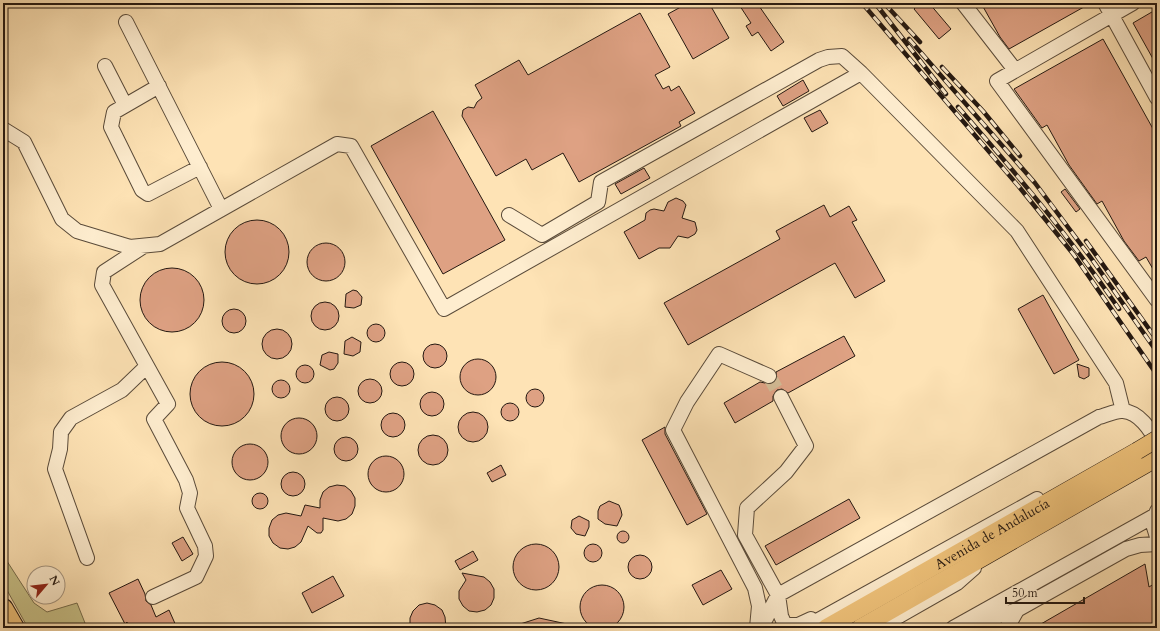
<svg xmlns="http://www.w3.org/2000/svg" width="1160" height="631" font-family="Cardo,serif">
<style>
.green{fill:#c8c188;stroke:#766c4c}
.building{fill:#dea183;stroke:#241811}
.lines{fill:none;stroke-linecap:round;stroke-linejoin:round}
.minor-tunnel{stroke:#d2ba94;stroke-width:14;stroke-dasharray:14 7;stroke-linecap:butt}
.minor-casing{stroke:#5a4b3a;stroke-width:16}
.major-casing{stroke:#241811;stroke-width:18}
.highway-casing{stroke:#241811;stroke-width:22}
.minor{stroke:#feedcf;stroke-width:14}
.major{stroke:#efc27a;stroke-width:17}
.highway{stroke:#efc27a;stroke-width:20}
.rail-casing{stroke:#241811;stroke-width:4.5}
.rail{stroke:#feedcf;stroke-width:3;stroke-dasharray:9;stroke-linecap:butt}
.major-bridge-casing{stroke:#241811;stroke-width:18;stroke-linecap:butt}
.major-bridge{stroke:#efc27a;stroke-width:17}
.labels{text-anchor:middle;stroke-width:3;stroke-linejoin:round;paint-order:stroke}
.street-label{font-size:14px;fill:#241811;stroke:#feedcf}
</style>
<rect width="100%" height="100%" fill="#fee3b5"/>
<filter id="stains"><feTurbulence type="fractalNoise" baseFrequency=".005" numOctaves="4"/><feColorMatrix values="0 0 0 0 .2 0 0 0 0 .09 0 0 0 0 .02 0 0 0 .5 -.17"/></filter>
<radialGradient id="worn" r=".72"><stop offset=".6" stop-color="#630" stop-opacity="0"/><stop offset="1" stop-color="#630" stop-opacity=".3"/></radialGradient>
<path class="green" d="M3 555 34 603 47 612 77 603 87 628H28L3 583Z"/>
<path class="building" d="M688 3H709L729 38 693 59 668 14Z
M738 3H757L784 42 771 51 758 32 752 36 746 26 751 23Z
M920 3H929L951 29 939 39 914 9Z
M981 3H1091L1009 49 1000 37Z
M1157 9V66L1133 23Z
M640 13 670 67 655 75 663 89 669 86 671 91 679 86 695 113 679 122 681 126 579 182 563 153 532 170 526 159 496 176 462 116 463 110 468 107 474 108 477 102 482 98 475 85 519 60 528 75Z
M1103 39 1157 136V276L1146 257 1139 261 1124 241 1102 201 1097 204 1069 165 1047 125 1042 128 1014 89Z
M803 80 809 91 783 106 777 96Z
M820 110 828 123 812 132 804 118Z
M433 111 505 240 443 274 371 146Z
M644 168 650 178 621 194 615 184Z
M1065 189 1080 209 1076 212 1061 192Z
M676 198 683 201 686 205 682 218 695 222 697 230 695 234 688 238 678 236 670 248H659L639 259 624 232 645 220 646 213 650 210 654 209 664 211 668 202Z
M824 205 830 217 849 206 857 220 852 222 885 281 855 298 835 263 688 345 664 303 780 239 776 231Z
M225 252a32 32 0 1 1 64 0a32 32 0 1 1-64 0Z
M307 262a19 19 0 1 1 38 0a19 19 0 1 1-38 0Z
M140 300a32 32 0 1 1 64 0a32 32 0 1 1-64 0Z
M353 290 357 291 362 297 361 305 354 308 345 307 346 294Z
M1043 295 1079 360 1054 374 1018 309Z
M311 316a14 14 0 1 1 28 0a14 14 0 1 1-28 0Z
M222 321a12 12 0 1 1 24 0a12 12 0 1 1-24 0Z
M367 333a9 9 0 1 1 18 0a9 9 0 1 1-18 0Z
M262 344a15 15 0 1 1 30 0a15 15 0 1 1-30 0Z
M844 336 855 356 788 393 782 389 777 390 773 396V401L735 423 724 403 760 382 770 384 774 383 777 379 776 372Z
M352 337 361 342 360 352 353 356 344 354 345 341Z
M423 356a12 12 0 1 1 24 0a12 12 0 1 1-24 0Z
M329 352 338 354V363L334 369 330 370 320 365 322 355Z
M460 377a18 18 0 1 1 36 0a18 18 0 1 1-36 0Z
M390 374a12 12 0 1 1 24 0a12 12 0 1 1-24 0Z
M190 394a32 32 0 1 1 64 0a32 32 0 1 1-64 0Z
M1077 364 1089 368V376L1084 379 1079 377Z
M296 374a9 9 0 1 1 18 0a9 9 0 1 1-18 0Z
M358 391a12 12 0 1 1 24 0a12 12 0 1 1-24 0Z
M272 389a9 9 0 1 1 18 0a9 9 0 1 1-18 0Z
M526 398a9 9 0 1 1 18 0a9 9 0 1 1-18 0Z
M420 404a12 12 0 1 1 24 0a12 12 0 1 1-24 0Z
M325 409a12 12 0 1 1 24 0a12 12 0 1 1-24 0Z
M501 412a9 9 0 1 1 18 0a9 9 0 1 1-18 0Z
M458 427a15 15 0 1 1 30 0a15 15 0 1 1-30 0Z
M381 425a12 12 0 1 1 24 0a12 12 0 1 1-24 0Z
M281 436a18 18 0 1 1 36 0a18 18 0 1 1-36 0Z
M665 427V434L707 514 687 525 642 440Z
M418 450a15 15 0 1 1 30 0a15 15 0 1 1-30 0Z
M334 449a12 12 0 1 1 24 0a12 12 0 1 1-24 0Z
M232 462a18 18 0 1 1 36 0a18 18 0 1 1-36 0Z
M368 474a18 18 0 1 1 36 0a18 18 0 1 1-36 0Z
M501 465 506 475 492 482 487 473Z
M281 484a12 12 0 1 1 24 0a12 12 0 1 1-24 0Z
M337 485 345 486 351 491 355 498V506L352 514 346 519 338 521 323 518V530L321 533H317L308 526 301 542 295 547 288 549 280 548 273 543 269 536V528L272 520 278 515 286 513 301 516 305 505 320 508V500L323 492 329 487Z
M252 501a8 8 0 1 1 16 0a8 8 0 1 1-16 0Z
M849 499 860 518 776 565 765 546Z
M609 501 619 505 621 510 622 515 617 526 605 524 598 519V511L600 506Z
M579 516 589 521V527L585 536 576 534 571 528 572 520Z
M617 537a6 6 0 1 1 12 0a6 6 0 1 1-12 0Z
M183 537 193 554 182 561 172 543Z
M584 553a9 9 0 1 1 18 0a9 9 0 1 1-18 0Z
M513 567a23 23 0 1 1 46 0a23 23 0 1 1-46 0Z
M473 551 478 560 460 570 455 561Z
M628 567a12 12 0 1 1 24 0a12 12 0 1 1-24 0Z
M1145 564 1149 587 1157 582V628H1034Z
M721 570 732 589 703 605 692 585Z
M462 573 484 577 490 582 494 589V598L491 605 485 610 477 612 469 611 463 606 459 599V591L466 580Z
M333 576 344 596 312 613 302 593Z
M138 579 145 594 146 601 151 605 156 617 169 610 177 628H130L127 622 125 624 109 593Z
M580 607a22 22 0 1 1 44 0a22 22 0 1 1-44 0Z
M427 603 435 605 442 610 445 617 446 628H410V618L413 611 419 605Z
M539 618 567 624V628H514V626Z"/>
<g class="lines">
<path class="minor-tunnel" d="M769 376 781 397"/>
<g class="minor-casing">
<path id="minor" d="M963 3 1015 70
M1105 3 1157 98
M1133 3 997 81 1157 300
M126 22 221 209
M105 66 125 105
M159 86 114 112 111 127 142 190 148 194 200 167
M3 129 24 142 62 219 77 231 130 247 160 244 337 144 351 146 444 309 861 73 1017 231 1116 383 1123 411
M509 215 542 235 598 202 601 182 819 60 828 57 842 56 861 73
M144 246 104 272 102 285 168 404 154 419 186 480 190 493 187 508 205 546 206 556 196 577 153 597
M781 397 806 446 786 472 747 508 745 535 778 595 781 616 785 625H798L811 619
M1157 511 1153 524 1157 537
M87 558 55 469 60 449 61 432 71 418 122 390 147 366
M972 625 1017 610 1126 549 1140 545 1157 544
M757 628 759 606 755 588 673 430 687 402 719 354 769 376
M761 628 778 595 1099 417C1105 416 1116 410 1123 411 1139 412 1151 430 1157 443
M804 628 1037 499
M878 628 957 583 974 568
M953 628 1154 516
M1007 628 1017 610"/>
</g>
<g class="major-casing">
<g id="major">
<path id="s1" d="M826 628 1137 451"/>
<path d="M860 628 1157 458"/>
</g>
</g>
<g class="highway-casing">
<path id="highway" d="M3 609 14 628"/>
</g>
<use href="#minor" class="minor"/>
<use href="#major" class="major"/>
<use href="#highway" class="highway"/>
<g class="rail-casing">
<path id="rail" d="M862 3 1020 188 1074 255 1157 375
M875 3 946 94
M884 3 920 42
M909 39 1035 183 1091 258 1157 352
M942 67 983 111 1020 156
M958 107C1015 172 1070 237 1119 309
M1086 241 1157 340"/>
</g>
<use href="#rail" class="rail"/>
<g class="major-bridge-casing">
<path id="major-bridge" d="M1137 451 1157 439"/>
</g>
<use href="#major-bridge" class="major-bridge"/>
</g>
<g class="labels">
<g class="street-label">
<text dy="5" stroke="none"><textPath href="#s1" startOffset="191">Avenida de Andalucía</textPath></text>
</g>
</g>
<rect width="1160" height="631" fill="none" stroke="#fee3b5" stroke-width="16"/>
<rect x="4" y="4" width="1152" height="623" fill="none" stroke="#241811" stroke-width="2"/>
<rect x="8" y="8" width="1144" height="615" fill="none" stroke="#241811"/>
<g transform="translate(46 585) rotate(62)"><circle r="19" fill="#feedcf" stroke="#a79883"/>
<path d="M0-3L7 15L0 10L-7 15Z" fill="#8f2418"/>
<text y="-6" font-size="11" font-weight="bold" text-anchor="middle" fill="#241811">N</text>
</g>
<path d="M1006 597v6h78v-6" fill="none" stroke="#241811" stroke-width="2"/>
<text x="1012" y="597" font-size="12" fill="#241811" stroke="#feedcf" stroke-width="3" paint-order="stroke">50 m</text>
<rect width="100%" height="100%" filter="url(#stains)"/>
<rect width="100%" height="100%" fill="url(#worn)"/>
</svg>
